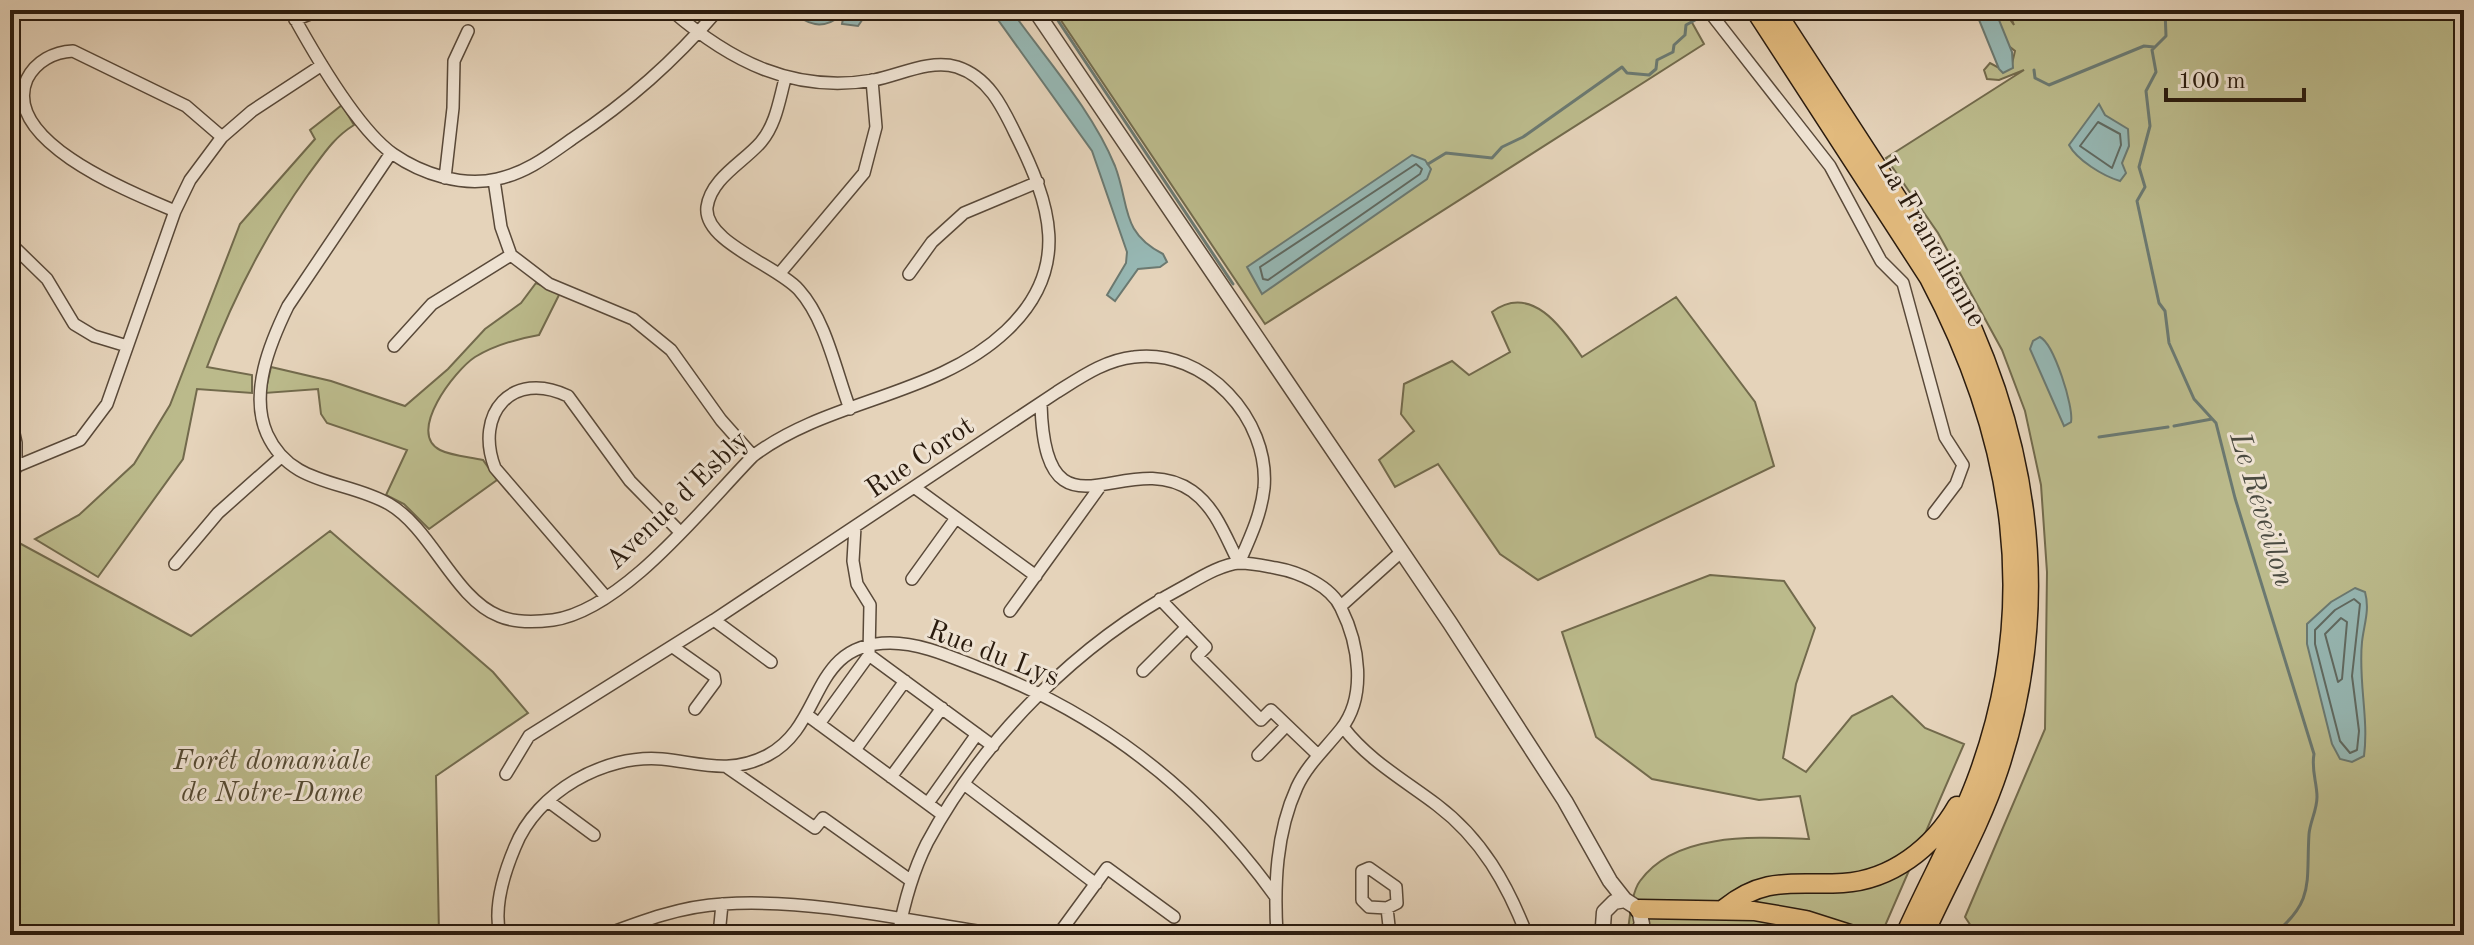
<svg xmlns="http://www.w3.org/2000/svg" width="2474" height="945" font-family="'Old Standard TT',serif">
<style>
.green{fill:#bbba8b;stroke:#726a4c;stroke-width:2}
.water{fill:#96b7b3;stroke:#6b7971;stroke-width:2}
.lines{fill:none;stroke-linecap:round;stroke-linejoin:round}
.shore{stroke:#606960;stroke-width:2}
.stream{stroke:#6b7971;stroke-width:3}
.minor-casing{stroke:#594939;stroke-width:14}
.tertiary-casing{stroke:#594939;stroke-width:17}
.trunk-casing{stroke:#2a1b0e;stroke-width:21}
.minor{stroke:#eee2d2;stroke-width:11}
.tertiary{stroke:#eee2d2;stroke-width:14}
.trunk{stroke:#e2ba7d;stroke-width:18}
.labels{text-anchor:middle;stroke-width:6;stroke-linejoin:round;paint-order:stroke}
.street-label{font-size:28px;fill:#2a1b0e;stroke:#eee2d2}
.park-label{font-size:28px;font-style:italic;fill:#564b34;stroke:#eee2d2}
.water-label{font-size:30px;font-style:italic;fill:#4a4a40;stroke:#eee2d2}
</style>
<rect width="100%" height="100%" fill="#e5d3ba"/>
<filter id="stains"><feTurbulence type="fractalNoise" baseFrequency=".0025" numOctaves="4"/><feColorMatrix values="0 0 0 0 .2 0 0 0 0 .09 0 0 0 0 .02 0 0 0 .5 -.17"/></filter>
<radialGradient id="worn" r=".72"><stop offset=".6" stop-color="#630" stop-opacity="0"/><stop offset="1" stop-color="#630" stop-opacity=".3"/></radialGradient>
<path class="green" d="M1054 10H1685L1704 44 1265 324Z
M1989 10H2003L2014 25 2008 10H2464V935H1977L1965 917 2045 729 2047 572 2041 485 2025 411 2002 350 1938 233 1886 158 2024 70 1999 80 1987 79 1984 70 1990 63 2003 70 2012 64 2015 51 2000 39Z
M342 105 354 125C333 138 323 155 308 175 265 235 233 298 207 367L252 375V393L197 389 183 459 98 577 35 539 79 515 134 464 170 405 240 224 315 139 310 130Z
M536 283 560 293 539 335C516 339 495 345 475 357 455 370 406 433 440 450 452 456 470 457 483 460L497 480 429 529 404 504 386 495 407 450 327 423 321 414 318 389 265 393 271 367 331 381 405 406 448 369 485 329 521 303Z
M1676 297 1755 402 1774 466 1538 580 1500 554 1438 464 1395 487 1379 460 1414 431 1401 414 1404 384 1452 361 1469 375 1510 352 1492 312C1531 283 1562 327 1582 357Z
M330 531 493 672 528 713 436 776 439 935H10V538L191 636Z
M1710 575 1784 581 1815 628 1796 684 1783 758 1806 772 1852 716 1892 696 1925 728 1964 744 1881 935H1627C1630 920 1631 893 1640 881 1675 832 1755 837 1809 839L1800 796 1759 800 1652 779 1596 737 1562 632Z"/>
<path class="water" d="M793 10H869L858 26 842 24 844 14C824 29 814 27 793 14Z
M991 10H1011C1046 59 1092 110 1115 166 1130 205 1120 232 1163 254L1167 262 1160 267 1138 269 1115 301 1107 295 1126 263 1127 252 1092 151Z
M1975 10H1995L2012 52 2013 68 2003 73 1999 69Z
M2099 104 2105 115 2128 129 2129 146 2122 163 2126 173 2120 181C2103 176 2077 160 2069 145Z
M1412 155 1425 160 1431 169 1427 179 1262 294 1247 267Z
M2040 337C2054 344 2074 407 2071 422L2064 426 2030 349 2033 341Z
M2355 588 2365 592C2370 610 2364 624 2362 642 2358 681 2369 718 2364 756L2352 762 2340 759 2332 744 2307 644V624L2331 602Z"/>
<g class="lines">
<path class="shore" d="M2098 122 2120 134 2121 145 2112 168 2080 146Z
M1416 164 1422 169 1420 174 1268 280 1263 279 1260 267Z
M2354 599 2360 604 2352 676 2359 731 2357 750 2350 753 2340 741 2315 644V630L2335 610Z
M2341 618 2347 622 2342 679 2338 682 2325 634Z"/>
<path class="stream" d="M1051 10 1233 284
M2165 10 2166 36 2152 50 2156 72 2146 91 2150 126 2139 167 2145 187 2137 201 2159 303 2165 311 2169 343 2194 399 2216 423 2235 498 2314 754C2311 770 2317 782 2317 797 2317 810 2310 822 2309 834 2306 883 2315 901 2273 935
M2034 70 2035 78 2049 85 2144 46 2154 47
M1428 164 1446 153 1492 158 1502 147 1523 137 1622 67 1627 73 1649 75 1656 69 1657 60 1673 52 1674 45 1685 35 1686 25 1706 14
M2174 426 2212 419
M2099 437 2168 427"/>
<g class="minor-casing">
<path id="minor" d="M290 10C312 50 356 128 393 154 422 174 462 187 497 179 526 173 548 156 572 139 629 101 673 62 718 10
M1708 10 1830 166 1881 261 1903 283 1945 437 1963 465 1956 484 1934 513
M295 20 320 10
M785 79C779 101 776 124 761 142 744 162 711 178 707 207 703 242 778 266 799 290 826 320 836 372 850 409
M391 153 288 306C270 343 249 393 267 434 291 487 345 479 389 504 432 529 454 598 499 616 515 623 537 622 553 620 623 610 704 506 753 456 828 399 936 397 1006 331 1073 268 1050 203 1015 133 1002 106 988 77 957 67 930 59 900 75 874 80 793 94 730 61 671 10
M445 178 453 108 454 61 468 31
M494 180 501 227 511 255 549 284 633 319 671 350 721 420 753 456
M175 211C132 193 0 141 27 79 36 61 54 52 73 51L186 106 222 137
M10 243 47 279 74 324 94 336 127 346
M780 273 864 173 876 127 872 80
M909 274 932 242 964 213 1038 182
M394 346 432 304 511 255
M1041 404C1045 552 1125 445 1192 491 1216 508 1226 538 1239 563
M10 415 16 443V468
M10 469 80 440 107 404 175 211 190 180 222 137 252 111 322 65
M914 487 1036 576
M855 527 853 561 857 584 870 605 869 655 993 746
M175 564 218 513 281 457
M912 579 956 518
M606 597 495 468C474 414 512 369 568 396L630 481 679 531
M1160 599 1206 647 1197 656 1261 720 1271 710 1318 755
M1341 606 1401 552
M1010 611 1099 488
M714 620 771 662
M673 647 714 676 715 682 695 709
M1143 671 1187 627
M807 715 943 815
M819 724 869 655
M1343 727C1368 760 1404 780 1437 805 1482 839 1507 884 1527 935
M855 750 905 681
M1258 755 1286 726
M728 768 815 828 823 818 910 880
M506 774 529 736 714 620 1057 392C1081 377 1105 360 1134 357 1205 348 1270 419 1264 488 1261 515 1250 538 1239 563
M891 777 942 708
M964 784 1096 884
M548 801 594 835
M928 803 977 734
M1369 868 1396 887 1397 903 1387 908 1369 907 1362 900V871Z
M1387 908 1390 935
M500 935C493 906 504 873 515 847 537 792 604 754 662 759 701 763 730 775 768 755 825 725 809 643 890 643 920 643 949 656 977 667 1099 713 1199 790 1275 896
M605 935C642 921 682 906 723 904 810 898 915 922 1002 935
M719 935 722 904
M898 935C904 903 912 873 927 843 984 737 1078 643 1185 586 1201 577 1222 564 1240 563 1252 563 1265 566 1276 568 1299 572 1331 586 1341 608 1359 644 1367 696 1341 729 1326 748 1307 765 1297 787 1276 833 1274 885 1277 935
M1058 935 1107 868 1174 917
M1558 935 1580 931 1608 934"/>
</g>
<g class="tertiary-casing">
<path id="tertiary" d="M1035 10 1450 623 1565 801 1610 881 1625 900 1639 909 1642 924 1636 935
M1609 935 1603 926 1604 912 1614 902 1625 900"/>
</g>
<g class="trunk-casing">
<path id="trunk" d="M1755 10 1929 278C2014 439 2042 606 1976 781 1956 834 1928 883 1905 935
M1775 10 1944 270C2028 427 2056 596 1999 769 1980 827 1949 879 1924 935
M1725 908C1766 875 1795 886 1843 883 1891 880 1933 848 1957 806
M1639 909 1754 911 1806 920 1853 935"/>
</g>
<use href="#minor" class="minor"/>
<use href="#tertiary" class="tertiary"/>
<use href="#trunk" class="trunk"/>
</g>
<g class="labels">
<g class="street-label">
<text transform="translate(1933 241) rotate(60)" y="10">La Francilienne</text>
<text transform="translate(919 456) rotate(-34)" y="10">Rue Corot</text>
<text transform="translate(676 499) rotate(-44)" y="10">Avenue d'Esbly</text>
<text transform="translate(994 652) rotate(21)" y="10">Rue du Lys</text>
</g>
<g class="park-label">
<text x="272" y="769">Forêt domaniale<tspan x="272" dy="32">de Notre-Dame</tspan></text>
</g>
<g class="water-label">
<text transform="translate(2263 509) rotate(73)" y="10">Le Réveillon</text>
</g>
</g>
<rect width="2474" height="945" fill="none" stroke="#e5d3ba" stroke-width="40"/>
<rect x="12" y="12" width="2450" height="921" fill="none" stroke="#2a1b0e" stroke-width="4"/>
<rect x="20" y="20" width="2434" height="905" fill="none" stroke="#2a1b0e" stroke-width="2"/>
<path d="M2166 88v12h138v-12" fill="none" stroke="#2a1b0e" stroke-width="4"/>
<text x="2178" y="88" font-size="24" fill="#2a1b0e" stroke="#eee2d2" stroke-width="6" paint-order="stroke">100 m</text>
<rect width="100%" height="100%" filter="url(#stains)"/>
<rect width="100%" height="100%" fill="url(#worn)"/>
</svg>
